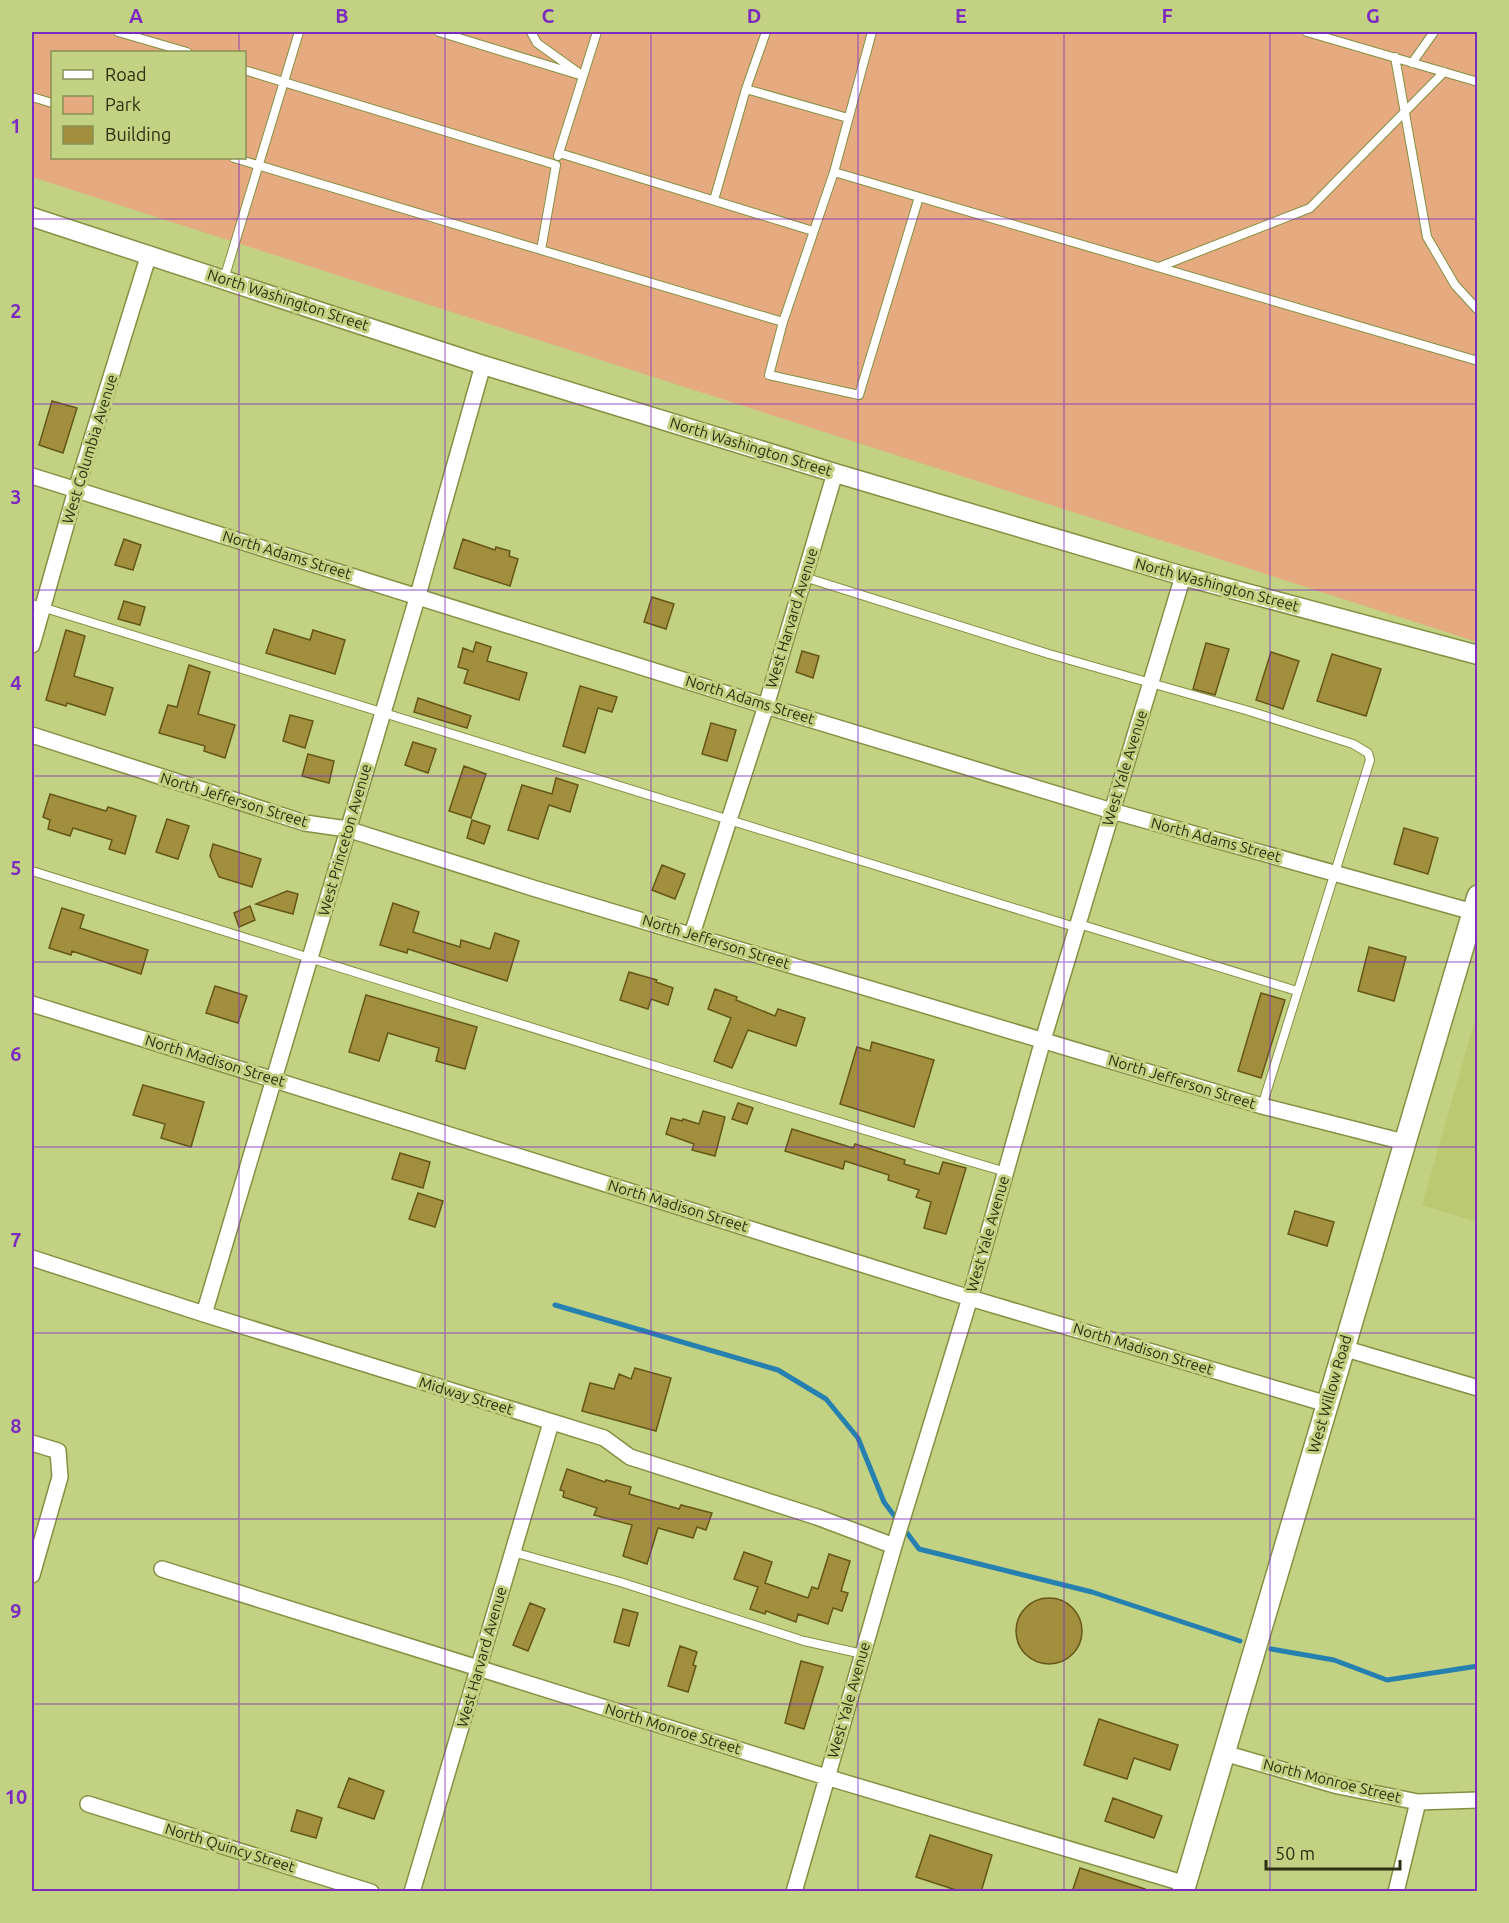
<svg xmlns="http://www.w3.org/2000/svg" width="1509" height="1923" font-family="Ubuntu,sans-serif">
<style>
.built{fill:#bbc972}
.green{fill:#e5aa80;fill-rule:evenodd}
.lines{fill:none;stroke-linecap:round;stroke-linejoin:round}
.stream{stroke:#2781b0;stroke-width:5}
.building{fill:#a28f3e;stroke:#645717;stroke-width:1.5}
.service-casing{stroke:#849042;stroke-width:10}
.minor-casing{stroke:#849042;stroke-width:18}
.tertiary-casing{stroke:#849042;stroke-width:21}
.secondary-casing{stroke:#849042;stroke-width:24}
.service{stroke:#fff;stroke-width:8}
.minor{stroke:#fff;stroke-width:15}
.tertiary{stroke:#fff;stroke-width:18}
.secondary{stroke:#fff;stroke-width:21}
.grid{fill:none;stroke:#7b2cbf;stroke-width:1.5;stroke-opacity:0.55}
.labels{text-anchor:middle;stroke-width:6;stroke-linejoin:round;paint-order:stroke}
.street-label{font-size:15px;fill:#2b3010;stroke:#c3d182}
.neatline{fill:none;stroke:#7b2cbf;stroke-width:2}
.grid-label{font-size:20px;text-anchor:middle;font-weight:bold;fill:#7b2cbf}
</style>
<rect width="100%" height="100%" fill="#c3d182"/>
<path class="built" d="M1477 1012 1478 1222H1477L1422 1205Z"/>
<path class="green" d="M32 32H1477V642L32 177ZM52 52H244V158H52Z"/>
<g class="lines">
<path class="stream" d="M555 1305 778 1370 826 1399 858 1438 884 1502 919 1549 1092 1592 1240 1641
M1271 1649 1334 1660 1387 1680 1478 1666"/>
</g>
<path class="building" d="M52 401 77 408 63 453 39 445Z
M124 539 141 545 133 570 115 565Z
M463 539 495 550 496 547 510 551 509 556 518 559 510 586 454 568Z
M652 597 674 604 666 629 644 622Z
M124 601 145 607 140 625 118 619Z
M274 629 310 640 313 630 345 640 335 674 266 653Z
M66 630 85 636 74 676 113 688 105 715 67 703 66 706 46 700Z
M476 642 491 647 487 661 527 673 519 700 464 683 468 670 458 667 463 648 473 652Z
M1206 643 1229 649 1215 695 1193 689Z
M802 651 819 656 813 678 796 672Z
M1271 652 1299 661 1283 709 1256 700Z
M1332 654 1381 669 1366 716 1317 701Z
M189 665 210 672 198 714 235 725 225 758 204 751 205 746 159 733 168 705 177 707Z
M580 686 617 697 612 712 598 708 585 753 563 746Z
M418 698 471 716 467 728 414 712Z
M290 715 313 721 305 748 283 741Z
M711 723 736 730 727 761 702 754Z
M413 742 436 749 428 773 405 765Z
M308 754 334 761 329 783 302 776Z
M464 766 486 774 471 818 449 811Z
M556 778 578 785 570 812 549 805 538 839 508 830 522 785 552 794Z
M50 794 106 811 108 807 136 816 125 854 109 849 112 840 73 828 70 836 48 829 50 820 43 817Z
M167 819 189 826 178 859 156 852Z
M472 820 490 826 484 844 467 838Z
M1404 828 1438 838 1428 874 1394 864Z
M213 844 261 859 252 887 219 877 210 856Z
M662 865 685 874 675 899 652 890Z
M287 891 298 894 293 914 256 904Z
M393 903 419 912 413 932 460 947 461 940 490 949 495 933 519 941 507 981 408 949 407 953 380 945Z
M250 906 255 920 239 927 234 913Z
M62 908 84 915 80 928 148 950 141 974 72 951 71 955 49 948Z
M1369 947 1406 957 1394 1001 1358 991Z
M629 972 657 980 656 982 673 988 668 1005 651 999 648 1009 620 1000Z
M215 986 247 996 238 1023 206 1013Z
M715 989 737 997 736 1000 775 1016 778 1009 805 1018 796 1046 748 1030 732 1068 714 1061 731 1018 708 1009Z
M1261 993 1285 1000 1261 1078 1238 1071Z
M366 995 477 1027 465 1069 436 1061 439 1048 388 1033 379 1061 349 1052Z
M872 1042 934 1060 914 1127 840 1104 857 1047 870 1051Z
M143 1085 204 1102 191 1147 161 1138 165 1124 133 1115Z
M738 1103 753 1108 747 1124 732 1119Z
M703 1111 725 1117 715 1156 692 1150 694 1144 666 1134 671 1118 682 1121 683 1119 699 1124Z
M792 1129 853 1148 855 1144 905 1160 904 1164 939 1174 943 1162 966 1168 946 1234 924 1228 931 1202 916 1197 919 1190 888 1180 889 1175 845 1161 843 1169 785 1151Z
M400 1153 430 1162 423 1188 392 1179Z
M418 1193 443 1201 435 1227 409 1219Z
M1295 1211 1334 1222 1327 1246 1288 1234Z
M635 1368 671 1378 656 1431 582 1411 590 1383 614 1389 619 1374 631 1379Z
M567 1469 605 1482 606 1480 631 1487 629 1494 679 1509 681 1505 712 1513 706 1530 697 1527 693 1538 658 1528 647 1564 623 1556 632 1525 594 1515 597 1508 563 1497 564 1491 560 1490Z
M744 1552 772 1562 765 1583 808 1598 812 1587 818 1589 829 1554 850 1561 841 1591 848 1593 842 1611 833 1608 828 1624 798 1614 796 1622 766 1611 765 1614 750 1609 758 1587 734 1579Z
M1016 1631a33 33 0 1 1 66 0a33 33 0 1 1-66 0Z
M530 1603 545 1609 528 1651 513 1645Z
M623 1609 638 1613 629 1646 614 1642Z
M680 1646 697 1652 693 1665 696 1666 688 1692 668 1686Z
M801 1661 823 1667 804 1729 785 1723Z
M1099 1719 1178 1745 1170 1770 1134 1758 1127 1779 1084 1765Z
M349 1778 384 1791 374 1819 338 1807Z
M1113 1798 1162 1816 1154 1838 1105 1821Z
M297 1810 322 1818 316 1838 291 1831Z
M930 1835 992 1855 981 1892H962L916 1877Z
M1080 1868 1145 1889 1144 1892H1072Z"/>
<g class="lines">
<g class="service-casing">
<path id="service" d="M118 32 187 52
M439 32 583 76 537 43 531 32
M872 32 834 172 1478 361
M1307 32 1478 82
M1395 57 1427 237 1455 285 1478 310
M1412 63 1434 32
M746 89 766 32
M32 97 52 103
M559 153 813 231
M558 156 597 32
M234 158 541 250 556 165 244 70
M714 200 746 89 848 118
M541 250 783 322 769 375 859 395 919 197
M1159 267 1310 208 1444 72
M224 279 299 32
M783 322 834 172
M804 577 1049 654 1249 711 1353 744 1368 753 1370 760 1262 1106
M32 604 1078 928
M32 871C356 972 680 1076 1006 1172
M1079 924 1297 991
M513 1552 620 1582 804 1641 863 1654"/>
</g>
<g class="minor-casing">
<path id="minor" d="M32 476 766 706 1112 811 1473 912
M32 645 76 490 149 254
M32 735 305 823 347 829 536 889 1262 1106 1404 1142
M692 934 766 706 835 473
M32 1004 970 1298 1327 1404
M32 1258 204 1314 604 1438 630 1457 817 1517 894 1546
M204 1314 418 595 483 365
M1343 1348 1478 1388
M32 1443 58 1451 60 1477 32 1575
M162 1569 826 1777 1186 1884
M1224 1753 1338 1786 1418 1802 1478 1800
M88 1804 371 1892
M412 1892 551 1423
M794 1892 894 1546 970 1298 1043 1040 1183 576
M1396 1892 1418 1802"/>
</g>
<g class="tertiary-casing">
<path id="tertiary" d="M32 217 483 365 835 473 1183 576 1478 655"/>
</g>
<g class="secondary-casing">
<path id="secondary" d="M1183 1892 1478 896"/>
</g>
<use href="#service" class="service"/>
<use href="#minor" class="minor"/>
<use href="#tertiary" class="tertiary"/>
<use href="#secondary" class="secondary"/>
</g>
<path class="grid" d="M239 32V52M445 32V1892M651 32V1892M858 32V1892M1064 32V1892M1270 32V1892M239 158V1892M32 219H1478M32 404H1478M32 590H1478M32 776H1478M32 962H1478M32 1147H1478M32 1333H1478M32 1519H1478M32 1704H1478"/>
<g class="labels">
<g class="street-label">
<text transform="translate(288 300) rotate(18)" y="5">North Washington Street</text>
<text transform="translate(751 447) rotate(17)" y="5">North Washington Street</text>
<text transform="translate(90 449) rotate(-73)" y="5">West Columbia Avenue</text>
<text transform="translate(287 555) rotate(17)" y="5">North Adams Street</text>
<text transform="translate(1217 585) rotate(15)" y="5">North Washington Street</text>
<text transform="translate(792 618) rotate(-73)" y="5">West Harvard Avenue</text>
<text transform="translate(750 700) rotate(17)" y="5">North Adams Street</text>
<text transform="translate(1125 768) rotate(-73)" y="5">West Yale Avenue</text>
<text transform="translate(234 800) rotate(17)" y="5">North Jefferson Street</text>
<text transform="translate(345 840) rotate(-74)" y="5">West Princeton Avenue</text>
<text transform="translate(1216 840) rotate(15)" y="5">North Adams Street</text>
<text transform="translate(716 942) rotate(17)" y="5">North Jefferson Street</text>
<text transform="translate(215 1061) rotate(17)" y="5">North Madison Street</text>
<text transform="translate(1182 1082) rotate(17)" y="5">North Jefferson Street</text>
<text transform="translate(678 1206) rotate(17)" y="5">North Madison Street</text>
<text transform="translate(988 1234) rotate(-74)" y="5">West Yale Avenue</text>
<text transform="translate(1143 1349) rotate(17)" y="5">North Madison Street</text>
<text transform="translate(1330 1394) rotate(-74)" y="5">West Willow Road</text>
<text transform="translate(466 1396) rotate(17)" y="5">Midway Street</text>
<text transform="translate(482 1657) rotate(-74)" y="5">West Harvard Avenue</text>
<text transform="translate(849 1700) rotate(-74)" y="5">West Yale Avenue</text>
<text transform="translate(673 1729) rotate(17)" y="5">North Monroe Street</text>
<text transform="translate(1332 1781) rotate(14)" y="5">North Monroe Street</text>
<text transform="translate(230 1848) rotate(17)" y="5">North Quincy Street</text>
</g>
</g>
<rect width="1509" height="1923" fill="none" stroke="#c3d182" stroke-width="66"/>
<rect x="51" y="51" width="195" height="108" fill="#c3d182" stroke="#869154" stroke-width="1.5"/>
<rect x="63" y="70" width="30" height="9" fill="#ffffff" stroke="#869154" stroke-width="1.5"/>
<text x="105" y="81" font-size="18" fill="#2b3010">Road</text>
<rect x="63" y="96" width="30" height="18" fill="#e5aa80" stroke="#869154" stroke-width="1.5"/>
<text x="105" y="111" font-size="18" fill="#2b3010">Park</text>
<rect x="63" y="126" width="30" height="18" fill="#a28f3e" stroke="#869154" stroke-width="1.5"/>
<text x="105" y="141" font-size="18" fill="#2b3010">Building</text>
<path d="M1266 1860v9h134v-9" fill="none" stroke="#2b3010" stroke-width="3"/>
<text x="1275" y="1860" font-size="18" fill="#2b3010" stroke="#c3d182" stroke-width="4.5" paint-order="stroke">50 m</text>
<rect x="33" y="33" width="1443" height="1857" class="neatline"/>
<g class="grid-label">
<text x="136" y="23">A</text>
<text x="342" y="23">B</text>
<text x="548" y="23">C</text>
<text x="754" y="23">D</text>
<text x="961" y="23">E</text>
<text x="1167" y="23">F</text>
<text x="1373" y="23">G</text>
<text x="16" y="133">1</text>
<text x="16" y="318">2</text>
<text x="16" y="504">3</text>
<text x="16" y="690">4</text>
<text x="16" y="875">5</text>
<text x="16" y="1061">6</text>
<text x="16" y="1247">7</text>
<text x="16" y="1433">8</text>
<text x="16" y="1618">9</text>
<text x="16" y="1804">10</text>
</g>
</svg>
